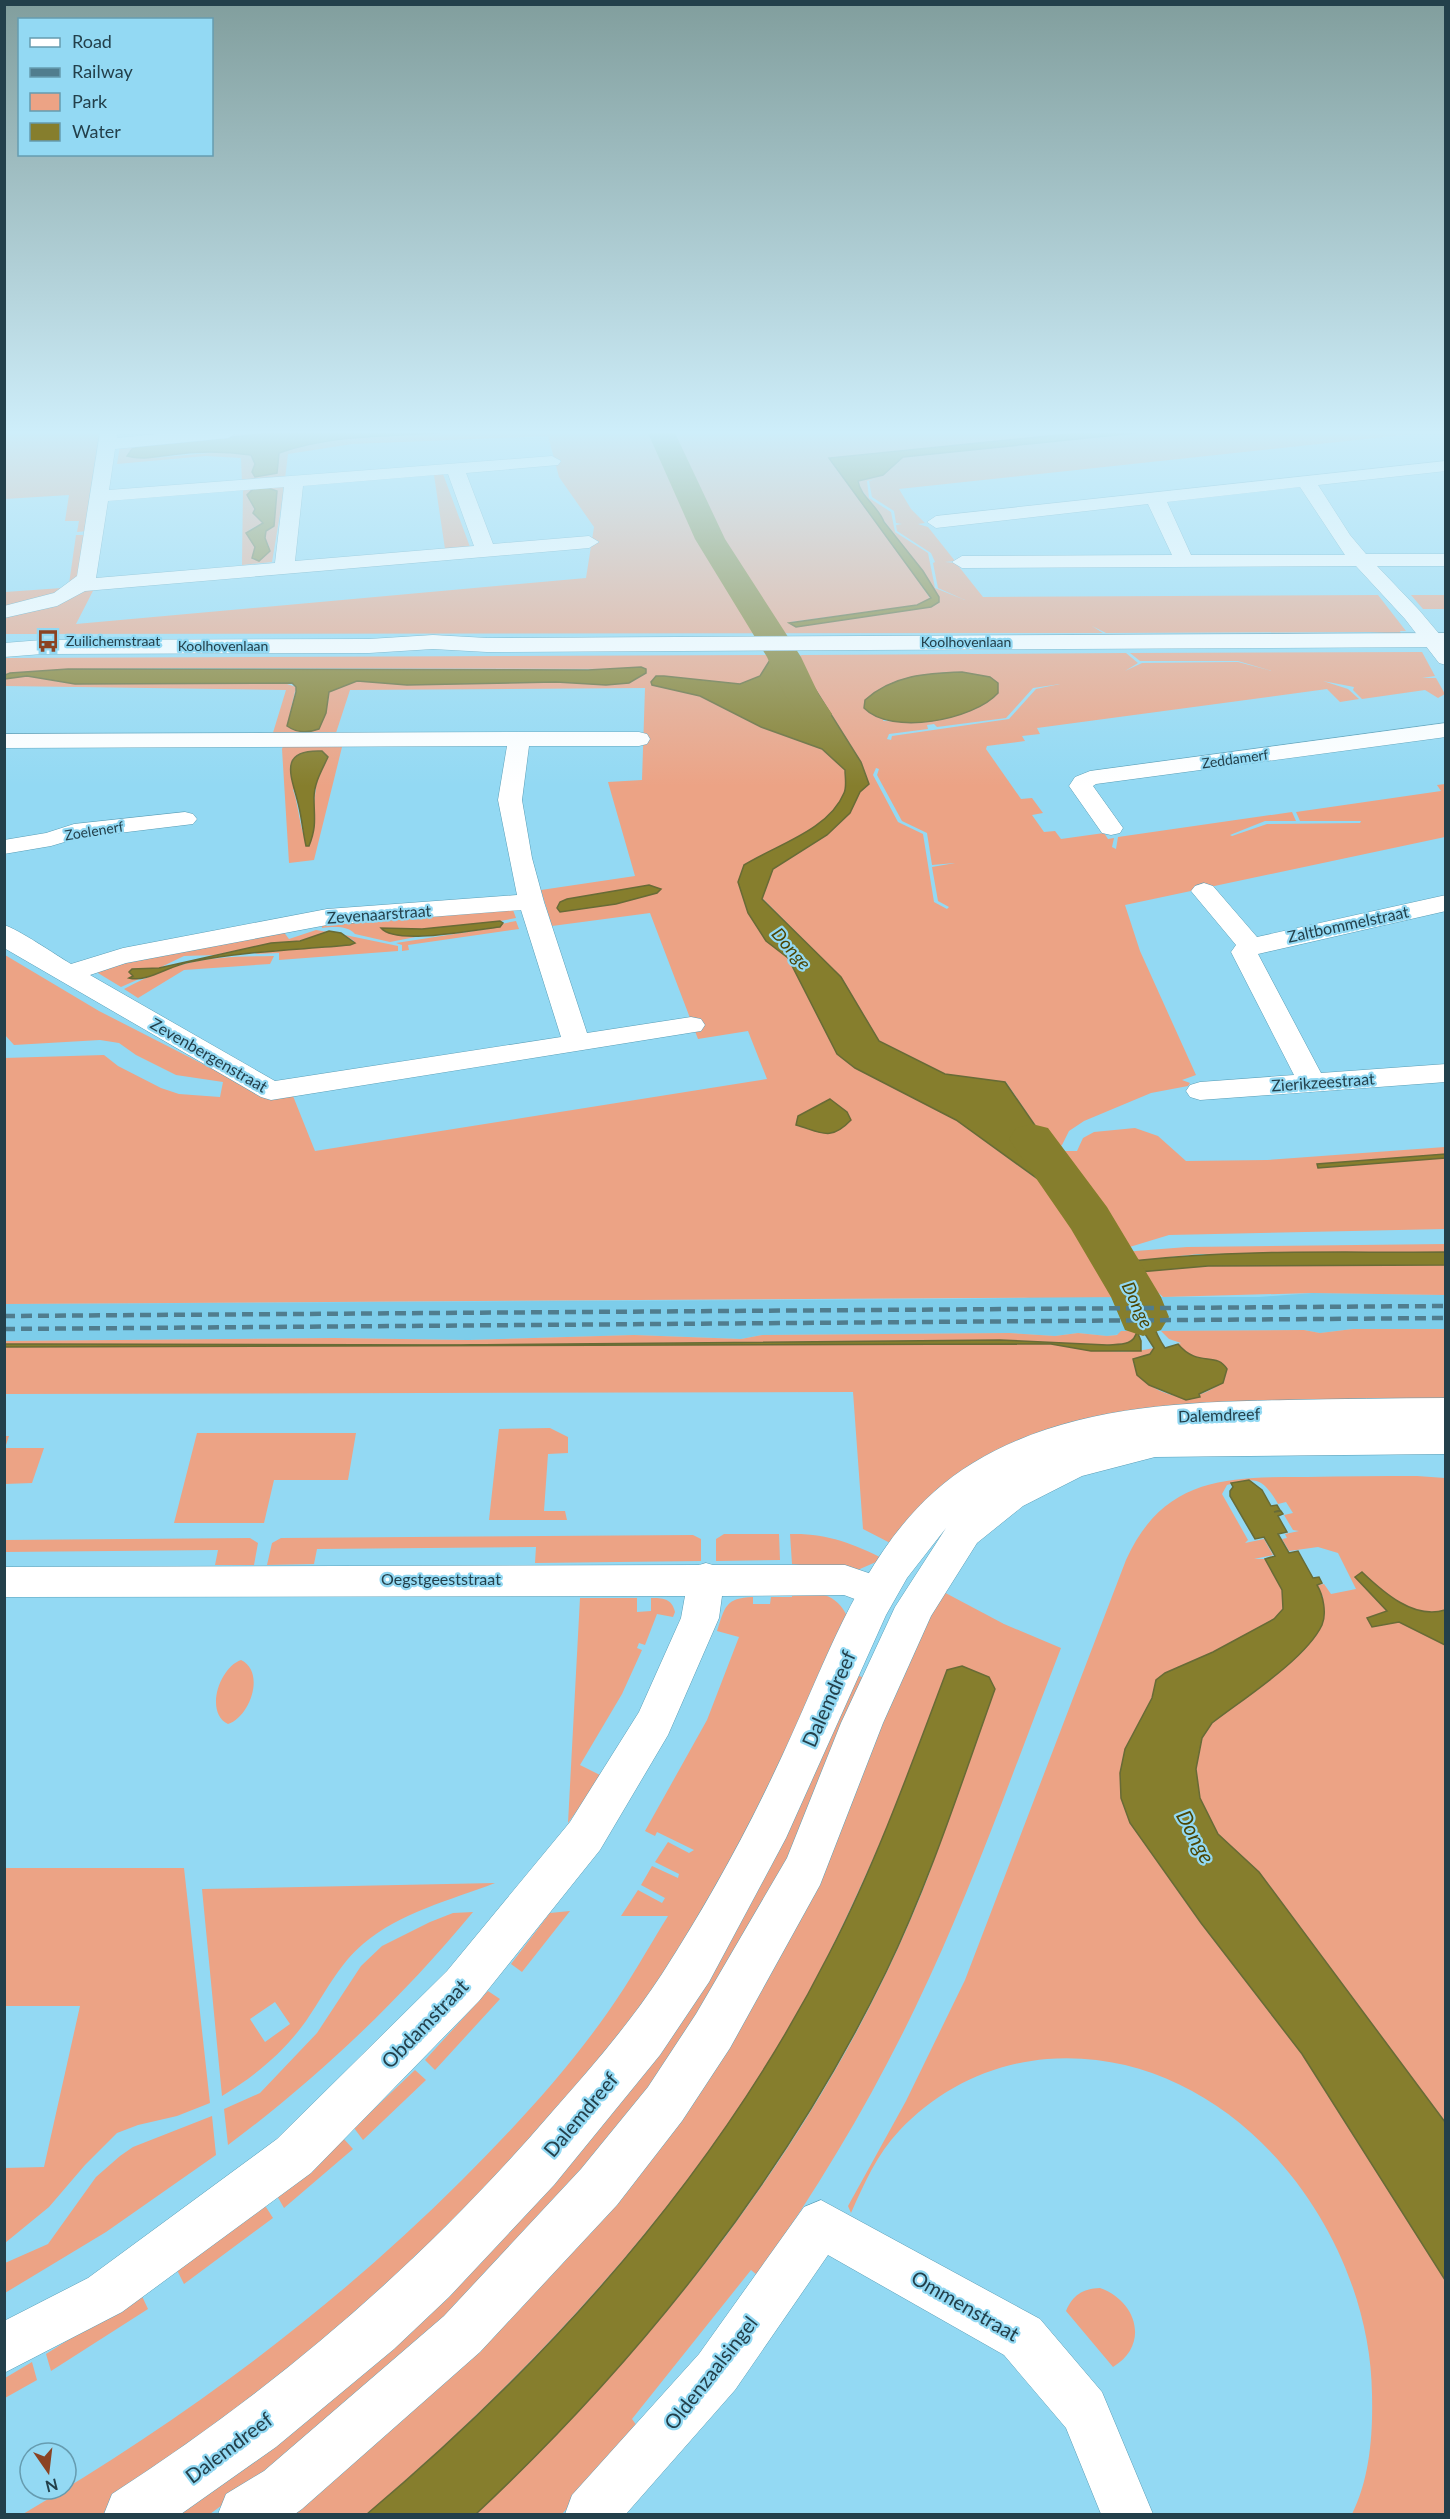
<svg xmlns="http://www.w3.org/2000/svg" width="1450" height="2519" font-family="Lato,sans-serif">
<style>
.built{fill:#7dcdea}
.green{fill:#eca385;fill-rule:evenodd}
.water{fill:#867e2d;stroke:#686b36;stroke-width:1.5}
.pier{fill:#93d9f3}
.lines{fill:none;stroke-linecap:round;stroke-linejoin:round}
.river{fill:#867e2d;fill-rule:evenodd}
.minor-casing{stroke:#589db6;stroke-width:1}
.tertiary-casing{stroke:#589db6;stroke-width:1}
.minor{fill:#fff;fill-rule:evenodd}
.tertiary{fill:#fff;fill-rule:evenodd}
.rail{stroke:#507d8e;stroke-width:4.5;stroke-dasharray:11 6;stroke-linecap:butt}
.labels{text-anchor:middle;stroke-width:4.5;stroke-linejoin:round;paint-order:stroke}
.far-poi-label{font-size:14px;fill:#23404b;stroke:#93d9f3;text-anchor:start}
.far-street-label{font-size:14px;fill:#23404b;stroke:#93d9f3}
.street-label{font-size:16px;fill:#23404b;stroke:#93d9f3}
.water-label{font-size:18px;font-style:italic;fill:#4c4504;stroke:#93d9f3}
.near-street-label{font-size:20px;fill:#23404b;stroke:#93d9f3}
.near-water-label{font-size:21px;font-style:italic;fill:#4c4504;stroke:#93d9f3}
</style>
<rect width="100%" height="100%" fill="#93d9f3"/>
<path class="built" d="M1312 1293 1445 1295V1329H1353L1320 1333 1304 1330 1153 1331 1144 1297H1259Z
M1034 1296 1129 1297 1143 1331 1107 1336 1078 1333 1055 1336 1009 1333 762 1335 741 1339 635 1335 468 1340 334 1338 5 1341 4 1304 953 1299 1024 1298Z"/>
<path class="green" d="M4 433H102L88 531 77 532 79 521H65L69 495 5 499Z
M248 433H271L132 449 154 458 220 452 251 455 255 464 275 468 279 453C329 435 387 436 439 433H1088L833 458 930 598 924 604 917 605 791 622 797 627 931 607 939 602V597L856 482 883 475 903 457 1136 433H1421L899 489 911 509 925 523 918 524 928 527 955 561 945 562 956 563 983 597 1378 595 1406 631H1400L1401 634 1369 632 1106 633 1092 626 1103 633 5 634 4 615 95 587 76 624 586 578 594 527 559 477 548 436 352 444 288 454 285 479 242 483 241 458 206 456 117 464 120 446ZM876 479 869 481 872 497 894 511 896 523 902 524 896 525 897 531 931 553 935 562 933 563 938 588 965 600 935 588 928 553 895 532 891 512 869 498 867 481Z
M443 474 470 547 445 549 434 475Z
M285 484 272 562 242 565 243 487ZM255 509 274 526 266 531 265 538 269 546 253 560 255 547 249 530 263 523 254 514Z
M76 535H87L82 575 57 594 5 607V592L62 588 69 584Z
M1411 595H1445V609H1423Z
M1422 652 1435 676 1422 678H1436L1445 694 1438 698 1425 690 1362 699 1353 690 1354 687 1323 681 1348 689 1359 699 1340 702 1327 689 1037 728 1040 734 1022 736 1025 741 987 746 986 749 1021 799 1032 798 1043 813 1032 815 1044 832 1055 831 1061 839 1104 833 1108 839 1114 838 1112 847 1116 849 1118 837 1292 812 1296 821H1265L1230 835 1232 836 1267 824 1360 823 1361 821H1300L1296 812 1441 791 1437 785 1445 784V837L1125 905 1140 951 1196 1075 1182 1080 1190 1083 1188 1086 1151 1093 1084 1121 1069 1131 1062 1145 1054 1151H1077L1083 1138 1094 1132 1135 1128 1158 1136 1186 1161 1267 1160 1445 1147V1154L1317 1165 1319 1168 1445 1158V1229L1169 1235 1110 1253 1187 1247 1445 1244V1252L1198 1254 1133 1261 1111 1257 1102 1258C1110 1277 1118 1281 1129 1297L5 1304 4 1058 104 1055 118 1066 161 1088 179 1094 220 1097 223 1082 176 1075 136 1055 119 1043 100 1040 14 1045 5 1035V955L99 1011 232 1079 293 1096 315 1151 767 1079 748 1031 698 1039 650 913 552 926 541 890 635 876 608 782 642 780 645 688 350 690 335 736H272L286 690 4 686 5 679 27 676 66 683 262 684 281 682 296 687 287 726 328 703 329 692 357 681 407 685 556 682 606 685 630 683 646 673V669L175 668 68 669 5 675 4 658 773 655 760 676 740 684 664 676 652 685 700 696 761 727 822 749 845 770C845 777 847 787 844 793 829 830 776 845 744 865L766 941 788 958 837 1054 855 1068 956 1120 1059 1195 1080 1191 1006 1082 945 1074 879 1041 841 977 762 898 773 869 827 835 850 813 860 792 869 784 861 762 795 657 802 655 1126 653 1138 663 1125 671 1142 663 1238 662 1272 671 1238 661H1140L1130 653ZM946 672 990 678 968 712 914 722 883 721 899 680ZM1060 684 1036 689 1009 719 892 736 891 740 887 739 889 734 928 729 927 725 934 724 937 727 1006 718 1033 688ZM876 768 879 769 877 775 902 821 927 833 932 865 955 863 932 867 938 901 949 907 947 909 934 902 923 834 898 822 873 775Z
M284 743H343L314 860 289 863 282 749ZM328 757 317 779 309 845C300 836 299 805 293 790Z
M513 910 516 918C472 927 427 931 382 928L414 936 426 935 390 942 355 934C347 925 333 927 322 928V924Z
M516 921 519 929 408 945 409 950 402 951V945L396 943 500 927 501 924Z
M316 930 328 932 300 941 271 943 214 955 184 956 159 968 132 969 133 976 139 979 121 987 93 970 283 931 289 939Z
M345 935 398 946V951L279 960V953L254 954 275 949 354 944V941Z
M274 956 270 964 184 970 138 998 124 989C183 958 210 957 274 956Z
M1445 1265V1295L1312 1293 1163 1297 1148 1283V1278H1139V1282L1133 1285 1132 1281 1139 1272 1208 1266Z
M1353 1329H1445L1446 1408 1201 1410 896 1546 863 1529 853 1392 5 1394 4 1347 1051 1344C1085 1348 1120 1356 1154 1348L1150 1354 1133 1359C1134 1381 1162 1395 1183 1397 1196 1399 1212 1389 1223 1383L1227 1369C1216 1351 1198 1368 1178 1344L1181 1343 1169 1339 1161 1331H1153L1304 1330 1320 1333Z
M1121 1331H1137L1134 1340 1129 1343 1107 1345 1000 1340 461 1345 5 1344 4 1341 334 1338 468 1340 634 1335 741 1339 762 1335 1009 1333 1055 1336 1078 1333 1107 1336 1117 1335Z
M550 1428 568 1437V1453L548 1454 544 1511H565L567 1520H489L499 1429Z
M197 1433H356L348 1480H274L264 1523H174Z
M5 1436H9L5 1448H44L32 1483 5 1484Z
M1417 1476 1445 1478V1610C1414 1620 1383 1593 1362 1572L1399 1622 1445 1645V2122L1259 1872 1218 1834 1200 1798 1196 1769 1202 1738 1212 1723 1305 1649 1323 1597 1317 1585 1324 1584 1331 1594 1356 1589 1338 1553 1318 1547 1289 1551 1282 1539 1287 1538 1285 1534 1299 1531 1293 1530 1284 1515 1293 1513 1286 1502 1278 1504C1263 1478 1256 1476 1227 1485L1222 1494 1248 1540 1245 1543 1264 1539 1273 1555 1254 1559H1265L1282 1590 1283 1609 1274 1619 1213 1652 1165 1673 1158 1681 1152 1698 1125 1749 1120 1773 1121 1798 1130 1823 1201 1923 1302 2054 1445 2280V2514H1352C1370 2478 1373 2434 1372 2394 1370 2226 1228 2045 1047 2059 990 2064 939 2089 899 2131 877 2154 864 2184 851 2213L848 2206 906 2101 965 1980 1126 1560C1164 1476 1228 1477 1307 1477 1344 1476 1381 1476 1417 1476Z
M724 1534H779L780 1560 716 1561V1539Z
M790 1534C826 1533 852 1543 884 1559L882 1565 876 1562 853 1572 792 1564Z
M693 1535 701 1539V1561L535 1563 536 1547 317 1549 314 1564 267 1565 272 1543 281 1538Z
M250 1538 258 1543 254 1565H215L218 1550 5 1552V1540Z
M938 1589 1004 1624 1061 1648C1014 1768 972 1890 916 2006 871 2100 817 2190 757 2275L751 2270 632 2419 640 2430 562 2514H476C663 2338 835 2120 929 1874 953 1810 969 1742 989 1677L965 1669C940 1719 913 1768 890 1820 858 1894 825 1967 784 2037 675 2219 528 2376 367 2514H265L323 2468 604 2193Z
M792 1591C816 1592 837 1592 848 1618L697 1940 466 2228 128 2502 107 2514H23C183 2420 331 2311 462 2180 514 2128 566 2072 608 2012 630 1981 648 1948 668 1916H621L638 1890 662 1903 665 1898 641 1885 652 1866 678 1878 679 1874 655 1862 668 1842 689 1853 694 1850 657 1832 655 1836 645 1831 707 1720 739 1637 717 1631C725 1607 725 1598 753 1597V1604H770L771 1597H792Z
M580 1598H637V1612L651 1611V1598C662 1598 672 1598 675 1612L673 1617 657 1614 645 1645 639 1643 637 1648 642 1650 622 1694 580 1765 602 1776 568 1823Z
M241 1660C266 1672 250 1717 228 1724 204 1712 220 1667 241 1660Z
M854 1674 870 1680 812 1818 662 2074 502 2264 294 2452 210 2514H166L217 2478 522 2210Z
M5 1868H184L210 2103 177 2116 138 2125 117 2133 85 2165 49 2207 5 2243V2168L44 2167 80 2006H5Z
M495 1883C451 1900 399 1913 363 1944 339 1964 324 1995 306 2021 284 2052 255 2076 222 2096L202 1889ZM275 2002 290 2024 265 2042 250 2019Z
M570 1911 522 1972 511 1964 550 1913Z
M473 1912C402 1998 318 2078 228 2145L224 2109 260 2093 317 2033 361 1966 382 1946 430 1922 453 1913Z
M488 1991 500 1999 435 2070 425 2060Z
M415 2070 426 2080 363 2140 354 2128Z
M212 2116 216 2155 106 2232 5 2293V2263L48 2244 96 2177 120 2156 133 2147Z
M343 2138 353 2149 284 2208 276 2194Z
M264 2204 273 2218 184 2284 177 2270Z
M1100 2288C1137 2301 1150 2345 1113 2367L1066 2311C1073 2295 1082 2289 1100 2288Z
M141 2294 148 2309 51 2371 46 2354Z
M32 2362 37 2380 5 2398V2378Z"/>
<path class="water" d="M271 433H440C388 436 329 435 279 453L277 473 255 477 252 472 255 464 251 455C224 451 196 451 170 455 154 457 142 460 127 456L132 449 137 447Z
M1078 433H1136L903 457 883 475 858 481C860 496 878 506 884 522L923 571 939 597V602L931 607 796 627 789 623 917 605 931 598 829 458Z
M268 488 277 491 274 526 266 531 265 538 270 551 259 561 252 558 255 547 246 533 263 523 253 513 255 509 247 495 253 489Z
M773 655 795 657 861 762 869 784 860 792 850 813 827 835 773 869 762 899 841 977 879 1041 945 1074 1005 1082 1081 1192 1060 1195 956 1120 855 1068 837 1054 788 958 766 941 748 913 738 882 744 865C776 845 829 830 844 793 847 787 845 777 845 770L822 749 761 727 700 696 652 685 651 682 656 676H664L740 684 760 676Z
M641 667 646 669V673L629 683 606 685 556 682 407 685 357 681 329 692 326 713 319 729C308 733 297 733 287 726L296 692V687L292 683 75 684 27 676 4 679 5 675 10 673 68 669 588 670Z
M962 672 990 677 998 683V693C974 720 891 736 864 708L865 700C893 675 927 673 962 672Z
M322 751 328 757C322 770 314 783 314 798 314 818 317 826 309 846H306C303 833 302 820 299 807 293 779 275 749 322 751Z
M649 885 661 889 657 893 616 904 560 912 557 908 560 902 567 899Z
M500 921 503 923 500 927C477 929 396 946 381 928L422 929Z
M329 931 341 933 355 943 350 945C297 950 243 951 190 962 170 965 147 983 129 978L133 976 129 972 132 969 159 968 271 943 300 941Z
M830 1099 847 1112 851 1120C830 1142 821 1132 796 1125L798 1116Z
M1445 1154V1158L1318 1168 1317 1164Z
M1445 1252 1446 1265 1208 1266 1139 1272 1133 1278V1285C1150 1304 1149 1325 1165 1348L1178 1344C1198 1368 1216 1351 1227 1369L1223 1383 1199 1394 1200 1397 1186 1400 1149 1385 1137 1375 1133 1359 1150 1354 1154 1348 1143 1331 1129 1297 1121 1286 1113 1281 1101 1258C1114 1255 1128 1262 1142 1260 1242 1249 1344 1253 1445 1252Z
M1137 1331 1141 1341V1351H1091L1051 1344 5 1347 4 1344H36L461 1345 1000 1340 1107 1345C1120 1344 1134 1346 1137 1331Z
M1249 1480 1262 1490 1271 1506 1277 1505 1280 1510 1274 1512 1281 1511 1283 1514 1278 1516 1287 1532 1278 1534 1289 1553 1298 1551 1313 1578 1319 1577 1322 1583 1317 1585C1323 1595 1327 1613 1322 1625 1306 1659 1243 1699 1212 1723L1202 1738 1196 1769 1200 1798 1218 1834 1259 1872 1445 2122V2280L1302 2054 1201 1923 1130 1823 1121 1798 1120 1773 1125 1749 1152 1698 1156 1680 1165 1673 1213 1652 1274 1619 1283 1609 1282 1590 1265 1559 1275 1556 1264 1537 1255 1539 1230 1496V1491L1233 1487 1231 1483Z
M1362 1572C1383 1592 1414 1620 1445 1610V1645L1399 1622 1372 1627 1367 1618 1387 1611 1355 1577Z
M962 1666 989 1677 995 1689C961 1784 930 1881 886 1972 786 2178 639 2361 476 2514H367C552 2358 719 2171 829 1954 876 1863 911 1766 947 1670Z"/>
<path class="pier" d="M1147 1297 1157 1331 1134 1332 1139 1329 1126 1298Z"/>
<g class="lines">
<path class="river" d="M648 433H675L725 539 801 657 819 695 832 714 827 721 815 724 803 721 785 696 767 657 695 539Z
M1032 1124 1048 1128 1107 1207 1161 1297 1169 1317 1161 1330 1143 1336 1125 1330 1111 1297 1071 1229 1009 1139 1016 1128Z"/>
<g class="minor-casing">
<path id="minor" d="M100 433H118L117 438 168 433H236L228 438 115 449 109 490 552 456 561 461 558 465 466 473 493 544 589 536 599 542 589 548 85 591 57 606 4 618V606L54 593 77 576ZM448 474 474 546 295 561 303 486ZM284 487 275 563 96 578 108 501Z
M1446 461V471L1318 485 1350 535 1366 554H1446V566H1377L1419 610 1446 642V665L1439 663 1405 619 1356 566 962 568 952 562 962 556 1172 555 1148 504 936 528 927 522 936 516ZM1300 487 1345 555H1191L1167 502Z
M1446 723V737L1096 784 1093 786 1123 828 1120 833 1111 835 1102 833 1069 786 1075 777 1090 771Z
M519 732H639L647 734 650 739 647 744 639 746H529L522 800 532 858 544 902 587 1033 691 1017 701 1019 705 1025 701 1031 271 1100 261 1097 4 948V925C18 929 56 955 71 964L123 948 327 909 517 895 498 800 507 746 4 748V734ZM521 910 561 1037 275 1081 90 975 126 963 327 925Z
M185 812 193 814 197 819 193 824 78 838 51 846 4 854V840L46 833 74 824Z
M1204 883 1213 886 1257 937 1446 895V911L1258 954 1321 1073 1446 1064V1082L1200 1100 1190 1097 1186 1091 1190 1085 1200 1082 1294 1075 1231 952 1236 945 1191 891 1195 886Z
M706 1563 713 1565H845L889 1580 895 1591 889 1602 876 1607 844 1595 722 1596 719 1618 668 1735 600 1850 479 2001 311 2173 122 2312 4 2373V2321L88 2278 277 2139 447 1971 570 1822 639 1712 681 1618 685 1596 4 1597V1567L699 1565Z
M821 2200 1040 2319 1102 2392 1153 2514H1101L1066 2428 1004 2355 828 2255 735 2390 626 2514H565L572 2495 699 2354 804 2207Z"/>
</g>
<g class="tertiary-casing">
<path id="tertiary" d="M1446 633V647L487 652 433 649 369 653 42 654 4 657V643L42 640 369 639 433 635 487 638Z
M1446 1398V1426L1290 1428 1446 1426V1454L1155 1457 1082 1476 1023 1506 977 1543 931 1616 883 1723 820 1885 730 2048 682 2121 617 2205 480 2352 302 2509 295 2514H218L226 2494 264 2471 444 2316 581 2169 648 2087 696 2014 787 1858 841 1723 895 1607 946 1528 907 1578 886 1615 786 1838 709 1982 660 2055 554 2185 449 2297 394 2349 276 2447 181 2514H104L112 2494C278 2387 424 2261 552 2112 591 2068 630 2023 662 1974 707 1904 748 1830 783 1754 832 1650 869 1526 973 1463 1067 1406 1180 1402 1288 1400 1340 1399 1393 1398 1446 1398Z"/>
</g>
<use href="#minor" class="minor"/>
<use href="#tertiary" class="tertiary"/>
<path class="rail" d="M4 1316 1446 1306
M4 1329 1446 1318"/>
</g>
<linearGradient id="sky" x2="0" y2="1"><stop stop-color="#819e9d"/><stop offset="0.55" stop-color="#ceeefa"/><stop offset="1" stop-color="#ceeefa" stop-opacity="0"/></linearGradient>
<rect width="1450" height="786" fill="url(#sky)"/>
<defs>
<g id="bus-bare" transform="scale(1.8)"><path d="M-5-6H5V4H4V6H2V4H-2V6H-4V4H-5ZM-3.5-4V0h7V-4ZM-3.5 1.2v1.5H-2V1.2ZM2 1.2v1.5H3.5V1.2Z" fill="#8b4323" stroke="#93d9f3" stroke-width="2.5" paint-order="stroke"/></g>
</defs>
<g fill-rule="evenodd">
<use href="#bus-bare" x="48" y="641"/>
</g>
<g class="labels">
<g class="far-poi-label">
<text x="66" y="646">Zuilichemstraat</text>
</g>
<g class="far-street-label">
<text x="966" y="647">Koolhovenlaan</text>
<text x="223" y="651">Koolhovenlaan</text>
<text transform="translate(1235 759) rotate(-8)" y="5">Zeddamerf</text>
<text transform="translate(94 831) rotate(-9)" y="5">Zoelenerf</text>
</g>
<g class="street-label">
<text transform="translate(379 914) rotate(-4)" y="6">Zevenaarstraat</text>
<text transform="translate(1348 924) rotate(-12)" y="6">Zaltbommelstraat</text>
<text transform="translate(209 1055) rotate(30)" y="6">Zevenbergenstraat</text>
<text transform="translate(1323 1082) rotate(-4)" y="6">Zierikzeestraat</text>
<text transform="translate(1219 1415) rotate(-2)" y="6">Dalemdreef</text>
<text x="441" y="1585">Oegstgeeststraat</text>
</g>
<g class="water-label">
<text transform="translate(791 949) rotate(49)" y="6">Donge</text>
<text transform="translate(1137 1305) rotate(65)" y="6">Donge</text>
</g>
<g class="near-street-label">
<text transform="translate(829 1699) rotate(-66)" y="7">Dalemdreef</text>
<text transform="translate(425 2024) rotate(-46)" y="7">Obdamstraat</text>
<text transform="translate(581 2115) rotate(-50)" y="7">Dalemdreef</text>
<text transform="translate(965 2306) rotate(30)" y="7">Ommenstraat</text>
<text transform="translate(711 2373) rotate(-52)" y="7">Oldenzaalsingel</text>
<text transform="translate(229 2448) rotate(-37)" y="7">Dalemdreef</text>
</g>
<g class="near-water-label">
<text transform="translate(1195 1837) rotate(62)" y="7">Donge</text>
</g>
</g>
<rect width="1450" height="2519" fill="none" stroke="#23404b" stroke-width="12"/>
<rect x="18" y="18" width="195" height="138" fill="#93d9f3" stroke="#669cb0" stroke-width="1.5"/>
<rect x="30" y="38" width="30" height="9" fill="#ffffff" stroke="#669cb0" stroke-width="1.5"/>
<text x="72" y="48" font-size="18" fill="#23404b">Road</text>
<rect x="30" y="68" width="30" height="9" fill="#507d8e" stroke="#669cb0" stroke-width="1.5"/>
<text x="72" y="78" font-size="18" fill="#23404b">Railway</text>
<rect x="30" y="93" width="30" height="18" fill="#eca385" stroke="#669cb0" stroke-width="1.5"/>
<text x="72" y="108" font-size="18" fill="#23404b">Park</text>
<rect x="30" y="123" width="30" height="18" fill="#867e2d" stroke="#669cb0" stroke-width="1.5"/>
<text x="72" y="138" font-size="18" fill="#23404b">Water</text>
<g transform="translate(48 2471) rotate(166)"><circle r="28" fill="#93d9f3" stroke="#669cb0" stroke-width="1.5"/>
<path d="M0-4.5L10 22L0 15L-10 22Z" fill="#8b4323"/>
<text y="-9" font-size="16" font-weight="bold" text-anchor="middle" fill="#23404b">N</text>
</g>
</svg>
